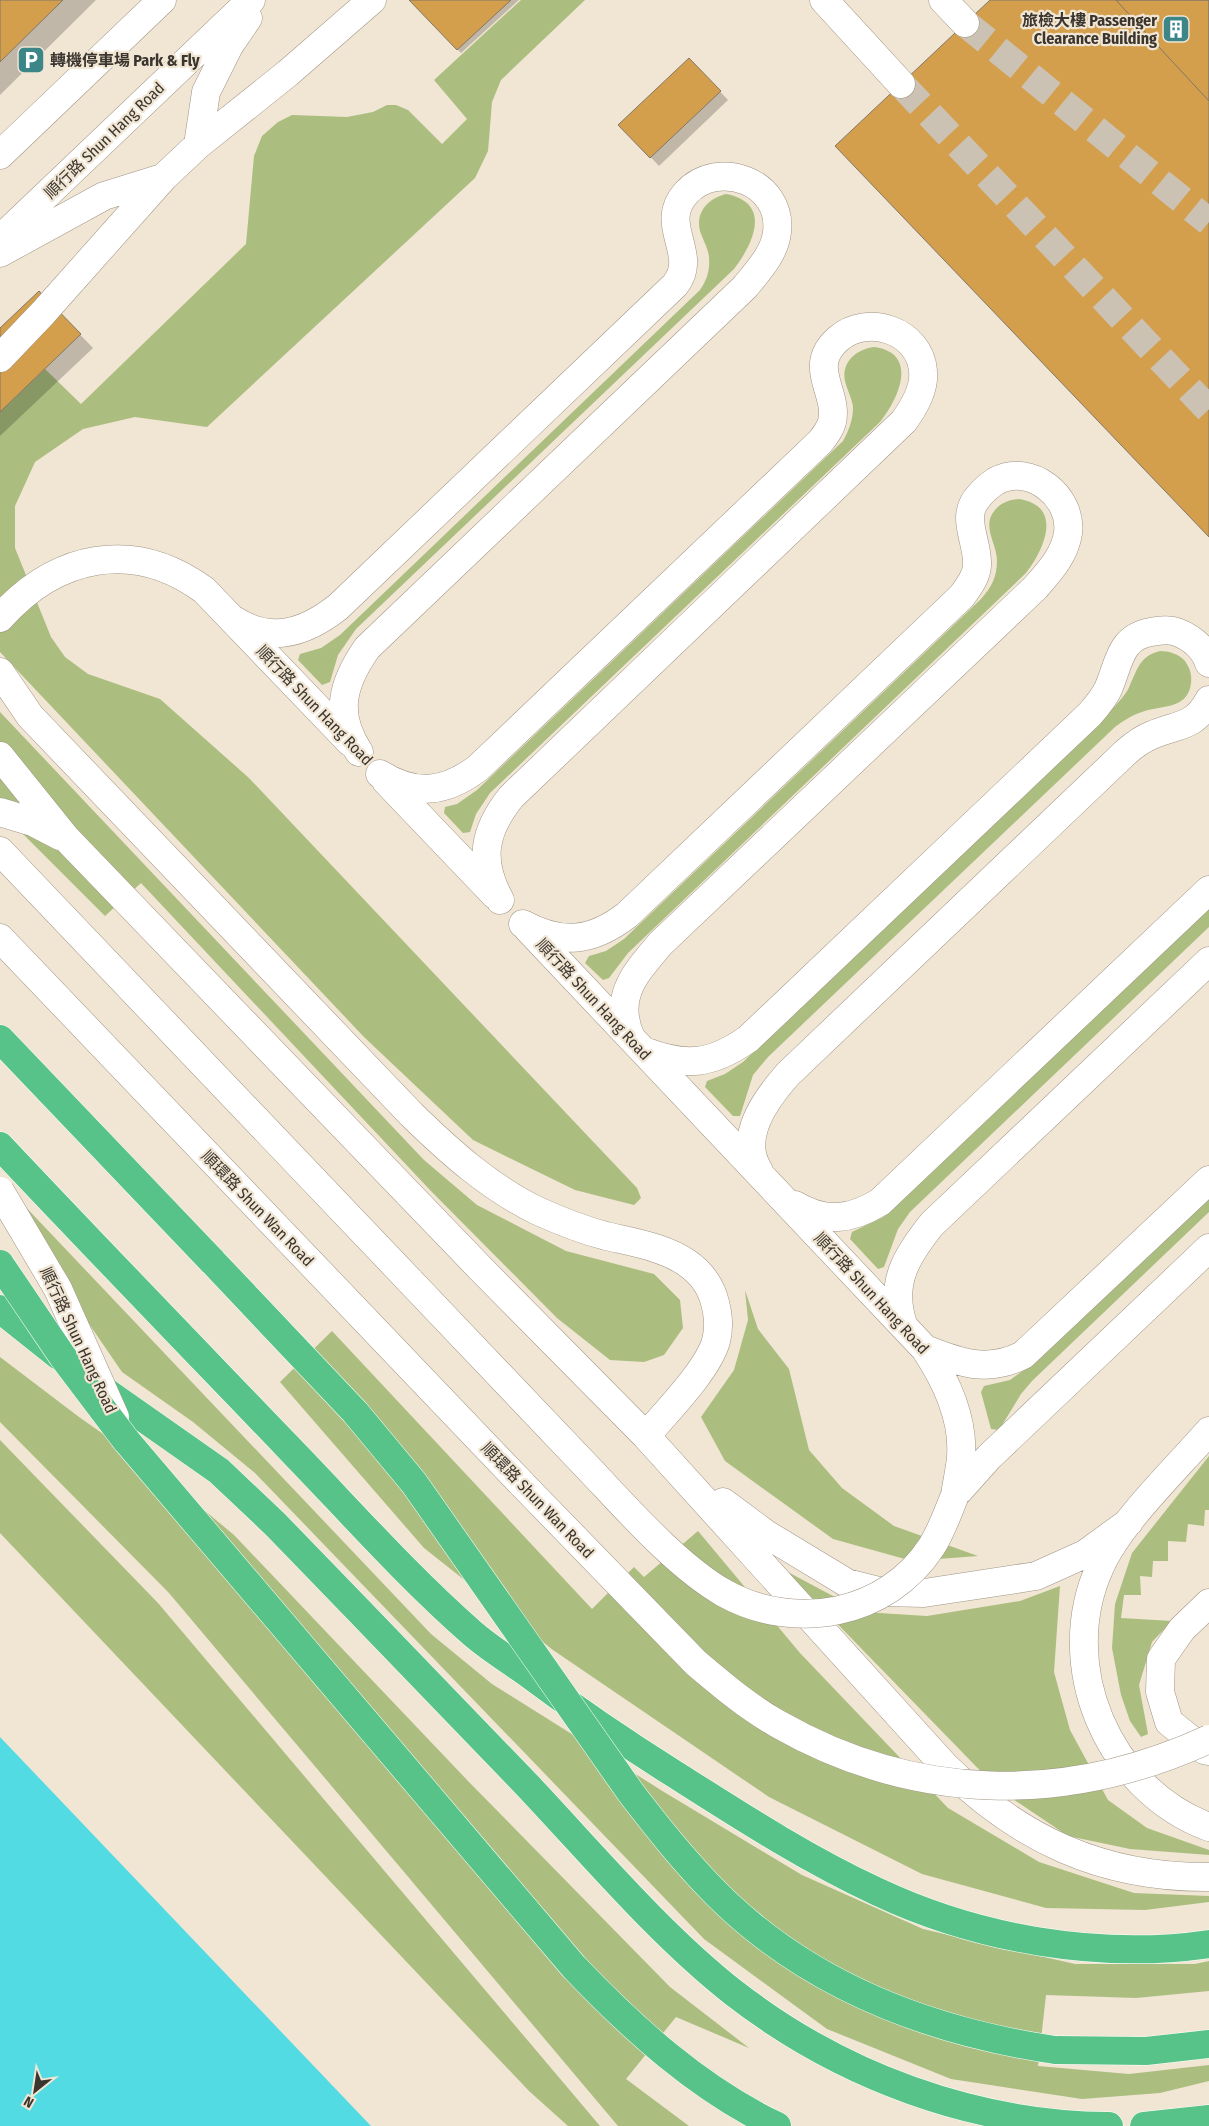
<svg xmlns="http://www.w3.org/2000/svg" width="1209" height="2126" font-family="'Fira Sans Condensed','Noto Sans TC',sans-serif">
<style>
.green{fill:#abbe7f}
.water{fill:#53dbe4}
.shadow{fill:#0003}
.building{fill:#d39f4d;stroke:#827768}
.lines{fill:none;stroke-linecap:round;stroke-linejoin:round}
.minor-tunnel{stroke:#ccc2b3;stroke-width:28;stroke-dasharray:28 14;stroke-linecap:butt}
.minor-casing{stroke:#a09585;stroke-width:29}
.highway-casing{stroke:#fff;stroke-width:29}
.minor{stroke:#fff;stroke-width:28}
.highway{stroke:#57c388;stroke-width:28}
.minor-bridge-casing{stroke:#a09585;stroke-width:29;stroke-linecap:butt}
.highway-bridge-casing{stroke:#fff;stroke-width:29;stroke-linecap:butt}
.minor-bridge{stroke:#fff;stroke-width:28}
.highway-bridge{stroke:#57c388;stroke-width:28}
.labels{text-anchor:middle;stroke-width:4.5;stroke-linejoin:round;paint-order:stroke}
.poi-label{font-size:16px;font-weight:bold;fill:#3a352e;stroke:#f1e5d4;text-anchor:end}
.street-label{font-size:16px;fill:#3a352e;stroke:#f1e5d4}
</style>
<rect width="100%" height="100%" fill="#f1e5d4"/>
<path class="green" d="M521 0H585L501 80 492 102 488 151 475 178 207 427 135 417 83 429 35 462 15 506V548L51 637 65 657 88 674 160 699 249 778 637 1188 641 1198 634 1205 575 1190 473 1140 364 1037 0 652V412L45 369 81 404 246 244 254 156 262 136 278 122 292 115 347 117 373 112 387 105H396L408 110 442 144 467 119 434 80Z
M726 194C773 203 753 244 734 269L356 629 338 655 330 682 322 685 298 660 300 654 321 648 340 635 700 290C707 280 710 270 709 257 708 248 703 240 700 231 695 212 709 198 726 194Z
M874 347C920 353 898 400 880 422L490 793 476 814 470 832 463 833 444 813 445 807 457 804 477 790 843 441C849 430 853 420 853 407 852 398 847 390 845 381 841 362 857 349 874 347Z
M1019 499C1064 506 1044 550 1026 573L628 953 609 978 603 980 585 963 589 956 606 951 624 939 981 599C991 588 997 577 997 561 997 543 981 526 995 510 1002 502 1010 500 1019 499Z
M1160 651C1169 651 1179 654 1185 661 1190 668 1192 675 1191 683 1188 710 1161 705 1142 712 1132 715 1123 721 1115 727L768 1057 753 1075 740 1116H733L705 1087 707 1081 725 1074 743 1062 1116 705C1121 699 1127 693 1130 685 1138 668 1140 656 1160 651Z
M0 712 424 1160 477 1205 566 1251 654 1274 680 1300 683 1328 664 1355 644 1362 610 1360 557 1318 430 1190 141 883 105 916 0 811Z
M1209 906V927L910 1212 898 1229 884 1267 878 1269 850 1239 852 1232 883 1217Z
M0 1180 431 1634 492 1684 664 1792 802 1875 923 1929 1075 1964H1195L1209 1961V1991L1136 1998 1046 1995 1038 2066 1129 2074 1209 2065V2081L1160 2093 1082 2099 951 2079 827 2029 704 1939 255 1473 193 1422 122 1372 59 1280Z
M1209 1196V1212L1032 1381 1021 1394 999 1430 991 1429 981 1392 984 1386 1010 1380 1031 1365Z
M745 1290 758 1329 789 1369 809 1450 842 1488 894 1526 978 1556 912 1561 833 1539 725 1461 701 1417 734 1370 748 1320Z
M332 1331 592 1609 634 1567 644 1577 698 1531 800 1653 948 1808 1039 1862 1134 1893 1209 1896V1902L1145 1910 1046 1908 922 1874 769 1797 553 1650 424 1548 280 1382Z
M0 1357 79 1417 163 1476 234 1535 468 1781 670 1987 749 2048 676 2017 626 2079 689 2126H618L169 1593 0 1422Z
M0 1440 158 1603 600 2126H568L529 2091 0 1533Z
M1209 1456V1510H1205L1204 1526 1188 1524 1186 1542 1168 1541V1561H1153L1152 1577 1140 1576 1141 1595H1124L1121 1618 1172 1621 1152 1642 1139 1685 1148 1734 1141 1737 1130 1721 1121 1695 1112 1648 1115 1604 1132 1553Z
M786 1571 863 1612 927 1616 1020 1601 1060 1586 1054 1672 1070 1730 1108 1800 1147 1828 1209 1850V1855L1130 1849 1068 1836 998 1789Z"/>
<path class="water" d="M0 1737 371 2126H0Z"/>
<path class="shadow" d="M0 0H96L0 95Z
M411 0H519L461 53Z
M689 59 728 100 659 166 620 125Z
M39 292 93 348 0 436V330Z"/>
<path class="building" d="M0 0H63L0 62Z
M409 0H511L457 50Z
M990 0H1209V537L835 146Z
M1116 0H1209V101L1169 58Z
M689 58 721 91 650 158 618 125Z
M39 291 81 334 0 412V328Z"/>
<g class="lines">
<path class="minor-tunnel" d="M965 23 1209 222
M901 84 1209 410"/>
<g class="minor-casing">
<path id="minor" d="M824 0 901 84
M943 0 965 23
M198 145 206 92 229 46 248 18
M0 155 162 0
M0 239 251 0
M0 253 104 196 162 178
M0 358 43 313 164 177 198 145 288 73 372 0
M0 618C56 555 133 538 204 590L350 742
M234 620C271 644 305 633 338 607L675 285C700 254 657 225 686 193 718 158 783 182 777 232 775 253 758 271 745 287L367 648C342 684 334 714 359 752
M0 672 30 716 412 1115C450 1152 490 1188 538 1211 560 1221 583 1230 606 1236 623 1240 641 1243 658 1249 682 1257 704 1271 713 1296 718 1311 720 1326 716 1341 708 1370 666 1412 646 1436
M0 756 66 838 481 1269 646 1436 944 1765C1019 1839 1102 1878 1209 1877
M380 774C415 796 445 793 478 768L820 442C825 436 830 429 832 422 839 392 806 367 838 339 868 313 920 331 923 371 925 389 914 407 904 421L511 797C484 831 478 860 500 900
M386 781 495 895
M0 812 33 822 60 836
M0 851 411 1282
M523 924C562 945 592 942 627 915L962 596C969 586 978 575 977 562 977 539 960 516 979 496 983 491 990 485 996 481 1030 462 1073 497 1068 533 1065 555 1049 572 1035 588L660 944C634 975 613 997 631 1038
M528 929 925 1349C945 1379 964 1418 961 1457 960 1469 957 1482 955 1495
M0 938 523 1485
M644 1051C686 1067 711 1065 748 1039L1090 714C1097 706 1104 698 1108 689 1119 665 1119 637 1151 632 1160 630 1169 629 1177 632 1192 638 1204 648 1209 663
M759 1171C737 1138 766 1099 788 1074L1126 752C1134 745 1142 739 1152 735 1178 724 1194 728 1209 700
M795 1205C825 1223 851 1220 880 1202L1209 890
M903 1324C889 1283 907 1255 932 1224L1209 961
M925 1349C960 1363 988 1373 1023 1355L1209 1180
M1209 1431C1176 1469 1119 1523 1100 1567 1055 1665 1108 1790 1209 1827
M955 1495 989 1457 1209 1248
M723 1502 766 1534 847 1583 883 1592 924 1593 1036 1576 1085 1554 1129 1522
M1209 1603 1182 1629 1161 1659 1160 1692 1169 1722 1204 1750 1209 1751"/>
</g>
<g class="highway-casing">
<path id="highway" d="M0 1039 213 1262
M0 1146C95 1247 191 1346 287 1446 348 1509 406 1575 472 1633 489 1648 509 1660 527 1673 575 1709 625 1743 676 1775 742 1817 807 1859 878 1892 978 1939 1099 1960 1209 1944
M0 1309 59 1356
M95 1384 219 1471 276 1525C360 1612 444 1698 528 1786 592 1854 661 1936 734 1993 841 2076 974 2125 1109 2126
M125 1439 574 1967C633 2029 699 2089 777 2126
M1055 2050 1146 2051 1209 2044
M1144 2126 1209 2119"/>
</g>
<use href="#minor" class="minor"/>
<use href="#highway" class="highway"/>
<g class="minor-bridge-casing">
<path id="minor-bridge" d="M0 1191 58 1289 115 1417
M411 1282C471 1345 531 1408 591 1471 628 1510 677 1566 724 1593 794 1632 887 1616 932 1546 942 1530 948 1512 955 1495
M523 1485 696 1663C722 1685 748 1707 778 1724 915 1802 1066 1805 1209 1739"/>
</g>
<g class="highway-bridge-casing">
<path id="highway-bridge" d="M213 1262 355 1412 414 1483 631 1793C661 1832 692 1871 728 1905 818 1989 934 2032 1055 2050
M0 1264 63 1357 125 1439"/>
</g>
<use href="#minor-bridge" class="minor-bridge"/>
<use href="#highway-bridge" class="highway-bridge"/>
</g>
<defs>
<g id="building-square" transform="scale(1.4375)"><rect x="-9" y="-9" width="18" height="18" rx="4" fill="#3d8687" stroke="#f1e5d4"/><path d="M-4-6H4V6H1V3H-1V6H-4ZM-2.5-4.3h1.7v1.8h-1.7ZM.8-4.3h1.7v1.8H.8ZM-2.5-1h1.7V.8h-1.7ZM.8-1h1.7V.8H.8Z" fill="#fff"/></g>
<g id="parking-square" transform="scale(1.4375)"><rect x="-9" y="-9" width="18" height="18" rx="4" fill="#3d8687" stroke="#f1e5d4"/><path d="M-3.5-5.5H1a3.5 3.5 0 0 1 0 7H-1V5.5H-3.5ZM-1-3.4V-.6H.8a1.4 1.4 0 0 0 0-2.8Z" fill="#fff"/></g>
</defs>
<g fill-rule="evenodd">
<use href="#building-square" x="1176" y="29"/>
<use href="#parking-square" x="31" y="60"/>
</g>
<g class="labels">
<g class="poi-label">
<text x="1157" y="26">旅檢大樓 Passenger<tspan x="1157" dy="18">Clearance Building</tspan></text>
<text x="50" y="66" text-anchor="start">轉機停車場 Park &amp; Fly</text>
</g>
<g class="street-label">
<text transform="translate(104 140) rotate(-44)" y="6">順行路 Shun Hang Road</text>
<text transform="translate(315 705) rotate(46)" y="6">順行路 Shun Hang Road</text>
<text transform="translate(594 999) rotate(47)" y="6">順行路 Shun Hang Road</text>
<text transform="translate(258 1208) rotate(46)" y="6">順環路 Shun Wan Road</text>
<text transform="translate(872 1293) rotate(47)" y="6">順行路 Shun Hang Road</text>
<text transform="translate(79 1340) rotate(65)" y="6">順行路 Shun Hang Road</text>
<text transform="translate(538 1500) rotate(46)" y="6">順環路 Shun Wan Road</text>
</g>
</g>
<g transform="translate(35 2091) rotate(210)" stroke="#f1e5d4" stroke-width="4" paint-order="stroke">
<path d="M0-4L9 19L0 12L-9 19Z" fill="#3a352e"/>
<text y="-8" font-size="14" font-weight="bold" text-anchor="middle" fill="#3a352e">N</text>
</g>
</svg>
